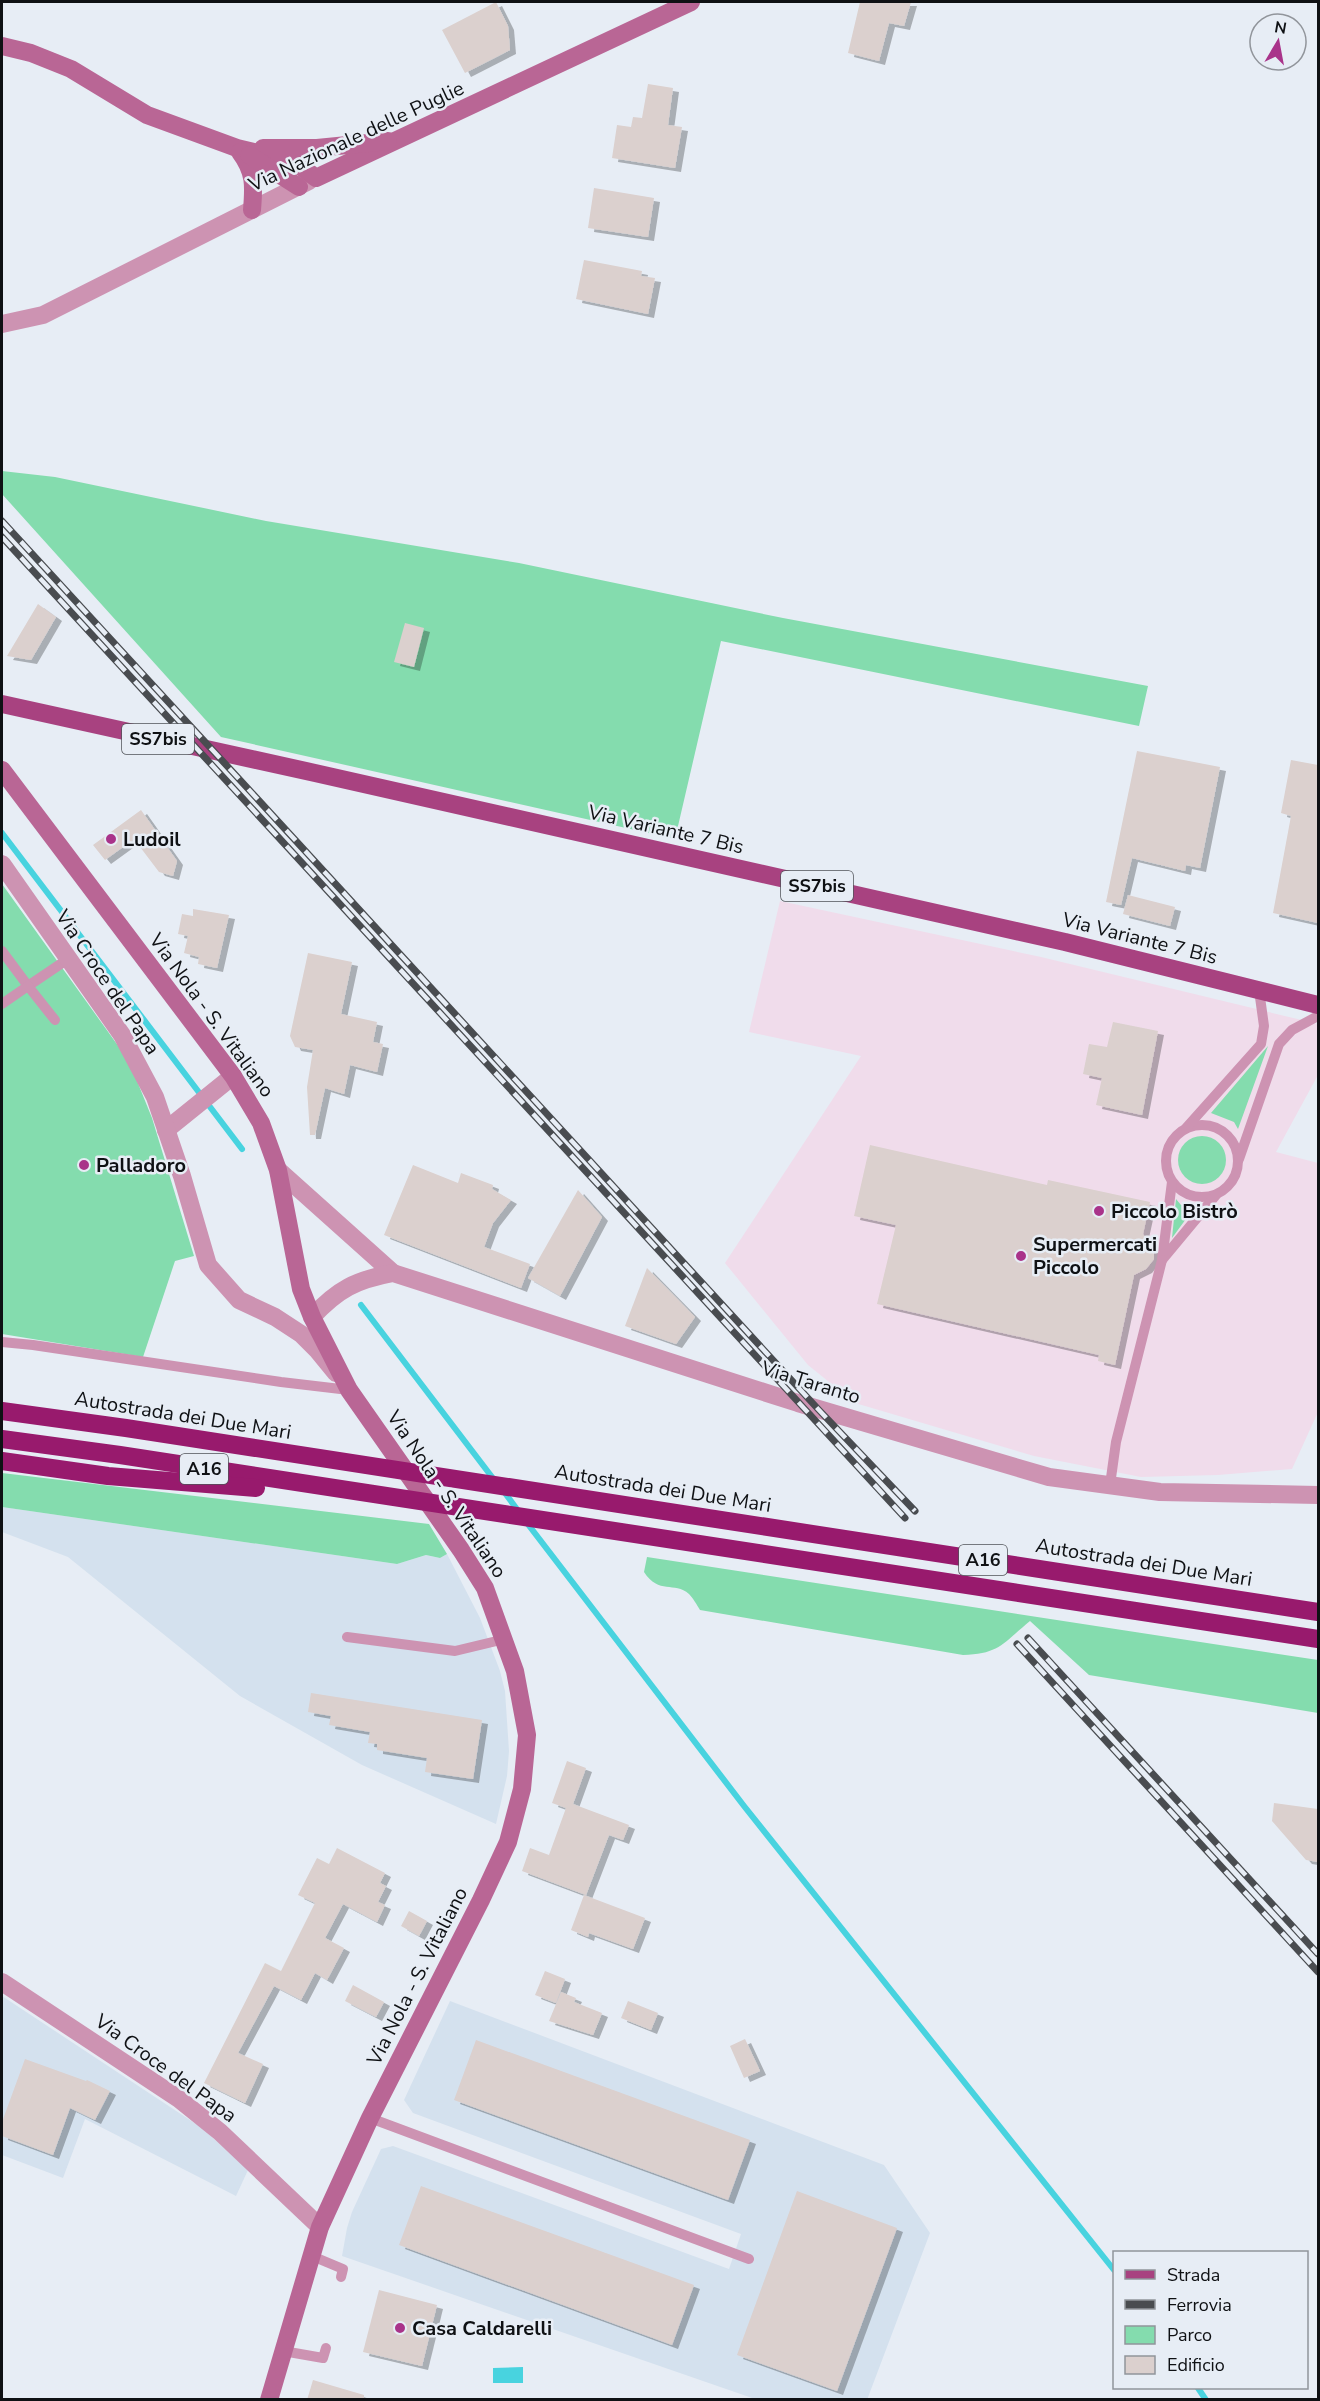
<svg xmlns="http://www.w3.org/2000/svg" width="1320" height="2401" font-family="'Nunito Sans',sans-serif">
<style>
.commercial{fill:#f0dceb}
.built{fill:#d4e1ee}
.green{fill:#84dcae}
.water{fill:#48d3df}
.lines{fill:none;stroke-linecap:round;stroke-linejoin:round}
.stream{stroke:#48d3df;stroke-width:6}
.building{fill:#dbd0ce;filter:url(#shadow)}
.service{stroke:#cd93b2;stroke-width:10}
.minor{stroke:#cd93b2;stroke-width:18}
.tertiary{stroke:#cd93b2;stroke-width:18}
.secondary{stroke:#b96695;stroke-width:18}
.primary{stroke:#a84280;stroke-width:18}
.motorway{stroke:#981a6d;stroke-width:18}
.rail-casing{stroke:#494c50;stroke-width:7}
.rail{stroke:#e7edf5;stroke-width:4.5;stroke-dasharray:14;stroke-linecap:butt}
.poi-dot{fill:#a9338a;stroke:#e7edf5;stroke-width:2}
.labels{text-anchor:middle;stroke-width:5;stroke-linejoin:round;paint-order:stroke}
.shield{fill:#e7edf5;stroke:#505358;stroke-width:1.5}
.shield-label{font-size:18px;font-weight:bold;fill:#0f1114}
.street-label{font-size:20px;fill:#0f1114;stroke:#e7edf5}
.poi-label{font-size:20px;font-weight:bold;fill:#0f1114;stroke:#e7edf5;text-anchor:start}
</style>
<defs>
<filter id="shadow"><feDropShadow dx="6" dy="4" stdDeviation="0" flood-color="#0004"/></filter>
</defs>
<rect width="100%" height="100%" fill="#e7edf5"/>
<polygon class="commercial" points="780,901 1041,957 1318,1024 1318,1075 1276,1152 1318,1163 1318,1412 1292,1469 1218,1475 1141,1477 1034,1456 855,1403 808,1365 725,1263 861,1056 749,1032"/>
<g class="built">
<polygon points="2,1507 397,1564 426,1555 440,1558 447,1554 480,1618 500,1671 505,1691 509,1751 507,1776 496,1824 362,1765 240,1696 68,1557 2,1532"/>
<polygon points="2,1996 202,2128 248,2170 236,2196 85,2119 63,2178 2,2155"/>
<polygon points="450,2001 884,2165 930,2233 867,2400 755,2399 342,2256 347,2228 352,2212 381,2149 393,2146 729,2269 741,2234 413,2113 404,2100"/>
</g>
<g class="green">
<polygon points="2,471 55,477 266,521 519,563 783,618 1148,686 1139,726 721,641 675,839 221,737 2,494"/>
<polygon points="2,884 129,1061 152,1118 194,1256 175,1261 143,1357 2,1334"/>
<polygon points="1268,1046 1238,1129 1234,1122 1211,1113"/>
<circle cx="1202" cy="1160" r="24"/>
<polygon points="1176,1199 1181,1205 1194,1208 1172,1238"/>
<polygon points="2,1473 429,1524 447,1554 440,1558 426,1555 397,1564 2,1507"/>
<path d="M 647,1557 L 1318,1660 L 1318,1713 L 1089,1675 L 1030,1621 C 1003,1643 1000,1654 963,1655 L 700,1610 C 697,1605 693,1598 689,1594 C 674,1581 659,1595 644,1572 Z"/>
</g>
<polygon class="water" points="523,2367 523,2383 493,2383 493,2368"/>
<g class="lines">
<g class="stream">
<polyline points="2,833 242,1149"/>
<polyline points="361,1305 495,1481"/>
<polyline points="502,1489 519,1512"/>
<polyline points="527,1523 744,1806 1114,2270"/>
<polyline points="1198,2388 1206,2400"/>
</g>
</g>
<g class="building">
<polygon points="496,2 508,26 510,50 465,73 442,30"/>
<polygon points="860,2 911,2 904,26 889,23 879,61 848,53"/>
<polygon points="648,84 673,88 668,125 682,127 675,168 612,158 617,125 631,127 633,117 642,118"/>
<polygon points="594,188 654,198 648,237 588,228"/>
<polygon points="584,260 642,271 641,276 655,278 648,314 576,299"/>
<polygon points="38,604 56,617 31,660 7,656"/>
<polygon points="405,623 424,628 414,667 394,662"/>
<polygon points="1137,751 1220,767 1200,868 1186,865 1185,871 1132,858 1121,905 1106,902"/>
<polygon points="1291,760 1318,765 1318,923 1273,913 1291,816 1281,813"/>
<polygon points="141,810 177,861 173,876 159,872 134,839 105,860 93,845"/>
<polygon points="1128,895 1175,907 1170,926 1123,914"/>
<polygon points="193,909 229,915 217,968 198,964 199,957 184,953 188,936 178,934 182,914 193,916"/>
<polygon points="308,953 352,962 341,1014 377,1022 373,1042 383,1044 377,1072 350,1065 344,1094 325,1088 315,1135 310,1135 307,1087 313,1050 295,1047 290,1036"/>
<polygon points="1113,1022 1158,1031 1142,1115 1096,1105 1102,1078 1083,1074 1089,1044 1107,1047"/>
<polygon points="870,1145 1047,1185 1048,1180 1150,1202 1143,1234 1154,1252 1154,1259 1146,1269 1134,1275 1115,1365 1098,1361 1099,1355 877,1304 896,1225 854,1216"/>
<polygon points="413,1165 458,1183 461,1173 493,1185 492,1189 511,1200 493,1223 484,1247 530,1264 521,1288 384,1235"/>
<polygon points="578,1190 602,1217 560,1296 528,1278"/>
<polygon points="647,1268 695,1317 676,1344 625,1326"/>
<polygon points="311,1693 482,1720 473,1779 425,1772 427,1758 377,1750 377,1744 368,1743 370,1732 329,1725 331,1716 308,1712"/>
<polygon points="567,1761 586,1768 573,1804 629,1825 623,1840 609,1835 586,1895 522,1871 530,1848 549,1855 566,1808 552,1803"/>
<polygon points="1274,1803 1318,1809 1318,1862 1306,1860 1272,1821"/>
<polygon points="337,1848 385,1873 380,1883 386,1886 378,1902 385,1905 377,1922 343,1904 325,1938 344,1948 327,1980 315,1973 301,2000 274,1986 238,2053 263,2064 245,2103 204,2083 265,1963 281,1971 315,1903 298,1895 317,1858 329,1864"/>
<polygon points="584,1895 645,1918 633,1949 589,1933 588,1937 571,1930"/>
<polygon points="409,1911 427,1921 419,1936 401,1926"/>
<polygon points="545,1971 565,1979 556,2003 535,1995"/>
<polygon points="353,1985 384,2002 376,2017 345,2001"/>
<polygon points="561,1992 576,1998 574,2002 602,2013 593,2035 549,2021"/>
<polygon points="628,2001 658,2013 651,2030 621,2018"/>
<polygon points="745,2039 760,2071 744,2078 730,2046"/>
<polygon points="476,2040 750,2140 728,2200 454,2100"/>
<polygon points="25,2059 86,2081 87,2080 110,2091 95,2120 70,2108 53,2155 2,2136 2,2122"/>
<polygon points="421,2186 694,2285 672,2345 399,2245"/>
<polygon points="797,2191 897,2228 837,2391 737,2355"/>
<polygon points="379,2290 437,2305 422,2366 363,2352"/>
<polygon points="313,2380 364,2395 364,2400 307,2400"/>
</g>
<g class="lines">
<g class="service">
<polyline points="2,951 28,986 68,959"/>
<polyline points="2,1004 28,986 55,1020"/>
<circle cx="1202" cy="1161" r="36"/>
<polyline points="1186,1128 1261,1044 1264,1026 1259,990"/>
<polyline points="1239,1159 1279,1044 1292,1030 1318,1016"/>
<polyline points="1172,1182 1162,1260 1216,1195"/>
<polyline points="2,1342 33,1345 281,1382 349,1390"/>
<polyline points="1110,1485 1116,1442 1162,1260"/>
<polyline points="347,1637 455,1651 505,1639"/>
<polyline points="370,2118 749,2259"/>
<polyline points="312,2256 343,2269 341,2277"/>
<polyline points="283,2351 323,2358 326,2348"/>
</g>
<g class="minor">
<polyline points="166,1130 233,1076"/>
<polyline points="278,1170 393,1273"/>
<path d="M 312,1317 C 338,1289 356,1280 393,1273 L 798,1403 L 1049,1477 L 1160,1492 L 1318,1495"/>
<polyline points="2,1982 179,2099 220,2132 320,2227"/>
</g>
<g class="tertiary">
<polyline points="2,324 43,315 309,181"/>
<polyline points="2,864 122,1035 155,1097 182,1176 208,1265 239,1300 275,1317 301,1334 318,1351 336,1373"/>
</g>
<g class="secondary">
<polyline points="2,46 31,53 71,69 147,115 237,148 279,158 300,166 316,178 691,2"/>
<polyline points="263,148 317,148 388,141"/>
<path d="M 240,152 C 255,172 254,186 252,210"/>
<polyline points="249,155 299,187"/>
<polyline points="2,770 233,1076 261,1123 278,1170 301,1289 312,1317 349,1390 461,1550 485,1588 515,1671 527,1735 522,1789 508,1842 481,1900 370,2118 320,2227 269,2400"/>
</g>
<polyline class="primary" points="2,704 315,773 1065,942 1318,1005"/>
<g class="motorway">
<polyline points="2,1411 126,1428 1318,1612"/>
<polyline points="2,1439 120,1455 1318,1639"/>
<polyline points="2,1461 108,1476 256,1488"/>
</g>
<g class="rail-casing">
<g id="rail">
<polyline points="2,521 818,1409 915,1511"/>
<polyline points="2,537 905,1518"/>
<polyline points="1028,1638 1318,1954"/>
<polyline points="1017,1644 1318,1972"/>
</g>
</g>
<use href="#rail" class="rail"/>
</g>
<g class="poi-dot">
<circle cx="111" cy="839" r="6"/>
<circle cx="84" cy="1165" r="6"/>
<circle cx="1099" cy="1211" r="6"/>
<circle cx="1021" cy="1256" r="6"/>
<circle cx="400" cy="2328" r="6"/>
</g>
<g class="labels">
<g class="shield">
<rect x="122" y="724" width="72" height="30" rx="4.5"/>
<rect x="781" y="871" width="72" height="30" rx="4.5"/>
<rect x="180" y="1454" width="48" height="30" rx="4.5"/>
<rect x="959" y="1545" width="48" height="30" rx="4.5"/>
</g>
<g class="shield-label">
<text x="158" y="745">SS7bis</text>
<text x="817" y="892">SS7bis</text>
<text x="204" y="1475">A16</text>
<text x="983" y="1566">A16</text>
</g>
<g class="street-label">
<text transform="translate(356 136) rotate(-25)" y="7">Via Nazionale delle Puglie</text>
<text transform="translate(666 829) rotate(13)" y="7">Via Variante 7 Bis</text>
<text transform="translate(1140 938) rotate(14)" y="7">Via Variante 7 Bis</text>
<text transform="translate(108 982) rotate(56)" y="7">Via Croce del Papa</text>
<text transform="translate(212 1015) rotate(54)" y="7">Via Nola - S. Vitaliano</text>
<text transform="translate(811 1382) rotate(17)" y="7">Via Taranto</text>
<text transform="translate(183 1415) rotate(9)" y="7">Autostrada dei Due Mari</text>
<text transform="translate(663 1488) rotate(9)" y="7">Autostrada dei Due Mari</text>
<text transform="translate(447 1494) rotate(56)" y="7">Via Nola - S. Vitaliano</text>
<text transform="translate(1144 1562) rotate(9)" y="7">Autostrada dei Due Mari</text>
<text transform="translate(417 1976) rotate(-63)" y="7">Via Nola - S. Vitaliano</text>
<text transform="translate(166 2068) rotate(36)" y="7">Via Croce del Papa</text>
</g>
<g class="poi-label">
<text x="123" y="846">Ludoil</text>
<text x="96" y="1172">Palladoro</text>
<text x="1111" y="1218">Piccolo Bistrò</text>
<text x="1033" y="1251">Supermercati<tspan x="1033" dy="23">Piccolo</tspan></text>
<text x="412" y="2335">Casa Caldarelli</text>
</g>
</g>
<rect width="1320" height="2401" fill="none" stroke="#0f1114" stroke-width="6"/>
<rect x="1113" y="2251" width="195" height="138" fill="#e7edf5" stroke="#91959b" stroke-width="1.5"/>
<rect x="1125" y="2270" width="30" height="9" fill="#a84280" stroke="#91959b" stroke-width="1.5"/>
<text x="1167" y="2281" font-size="18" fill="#0f1114">Strada</text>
<rect x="1125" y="2300" width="30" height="9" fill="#494c50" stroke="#91959b" stroke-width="1.5"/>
<text x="1167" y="2311" font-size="18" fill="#0f1114">Ferrovia</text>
<rect x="1125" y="2326" width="30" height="18" fill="#84dcae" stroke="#91959b" stroke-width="1.5"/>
<text x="1167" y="2341" font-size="18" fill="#0f1114">Parco</text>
<rect x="1125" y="2356" width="30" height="18" fill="#dbd0ce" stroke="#91959b" stroke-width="1.5"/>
<text x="1167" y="2371" font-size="18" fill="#0f1114">Edificio</text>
<g transform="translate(1278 42) rotate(10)"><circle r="28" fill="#e7edf5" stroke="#91959b" stroke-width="1.5"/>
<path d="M0-4.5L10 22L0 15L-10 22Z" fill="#a9338a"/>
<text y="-9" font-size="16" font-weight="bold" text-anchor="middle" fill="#0f1114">N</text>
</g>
</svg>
